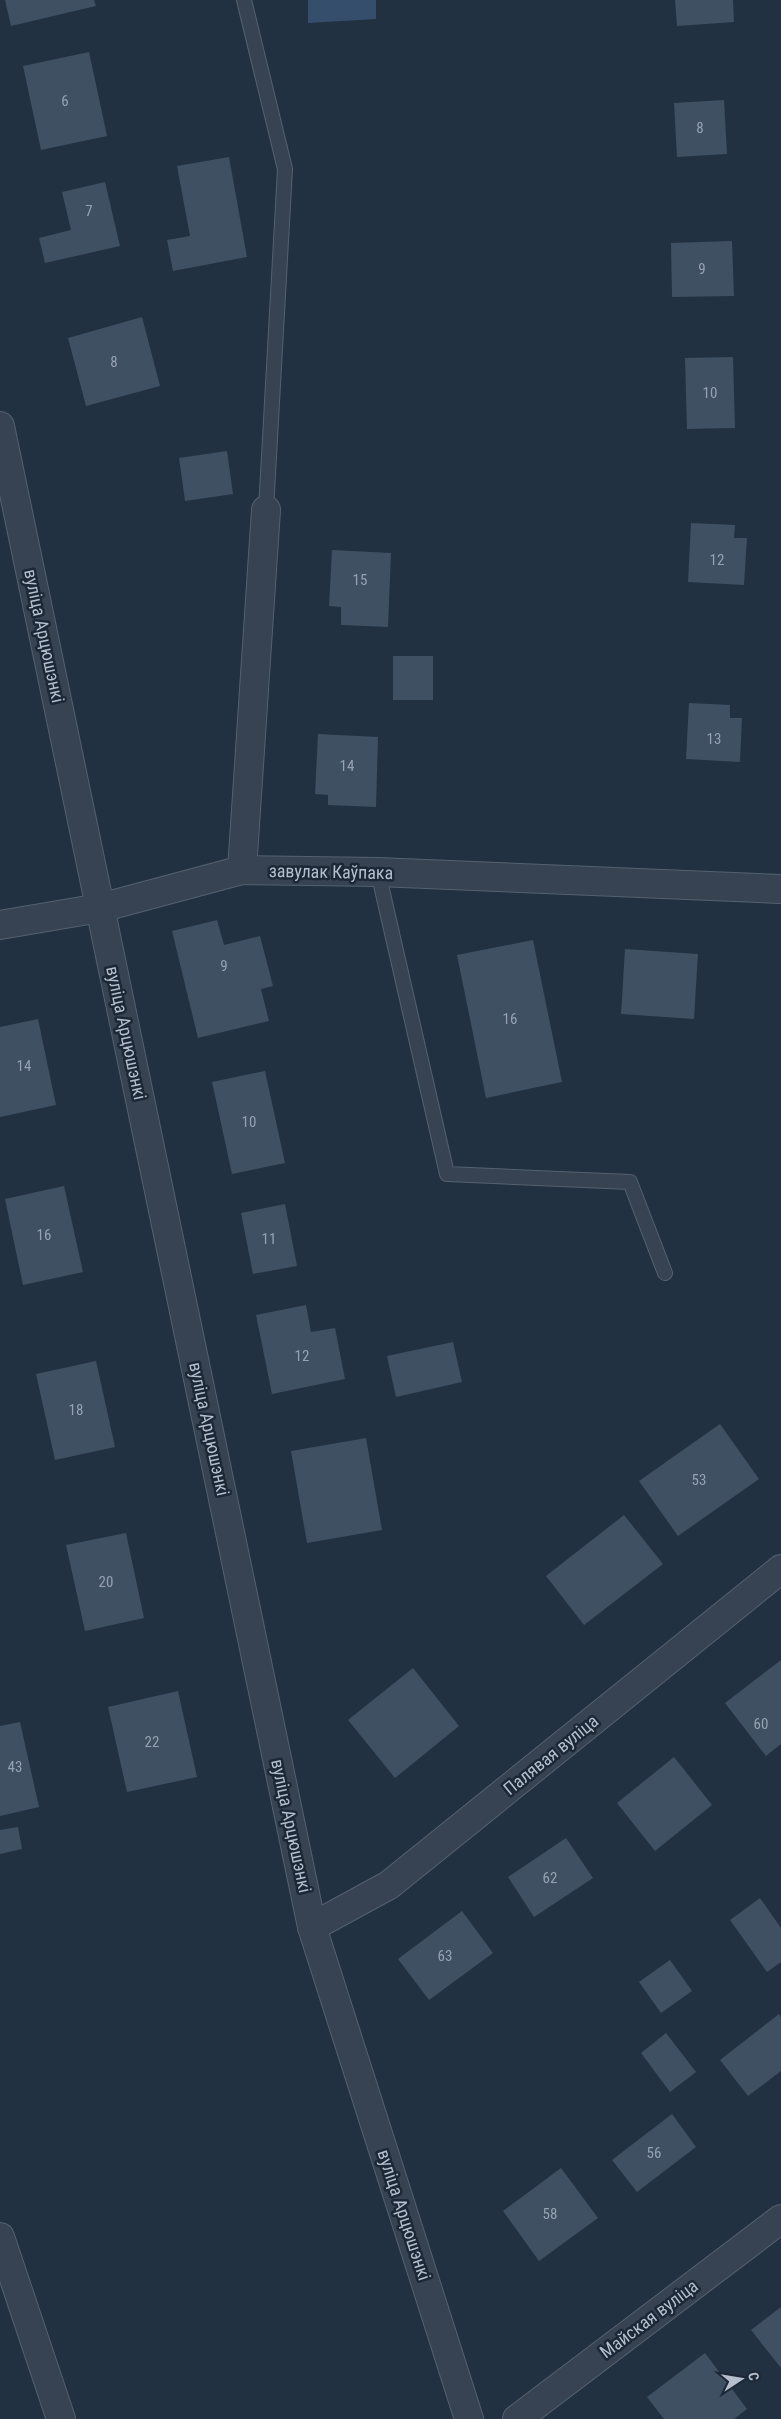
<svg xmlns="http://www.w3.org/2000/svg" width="781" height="2419" font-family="'Roboto Condensed',sans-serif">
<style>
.water{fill:#344e6b}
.building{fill:#3e5062}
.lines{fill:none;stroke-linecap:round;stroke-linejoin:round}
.service-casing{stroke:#55616f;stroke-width:16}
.minor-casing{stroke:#55616f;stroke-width:30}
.service{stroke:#374352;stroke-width:14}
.minor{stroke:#374352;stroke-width:28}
.labels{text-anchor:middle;stroke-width:5;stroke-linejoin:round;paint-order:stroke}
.number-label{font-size:15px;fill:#96a2b2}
.street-label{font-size:18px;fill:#b4becc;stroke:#1c2837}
</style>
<rect width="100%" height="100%" fill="#223142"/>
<polygon class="water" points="308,0 376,0 376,19 308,23"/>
<g class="building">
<polygon points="5,0 94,0 96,6 11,26"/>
<polygon points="675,0 733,0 734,22 677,26"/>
<polygon points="89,52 107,136 41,150 23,66"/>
<polygon points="724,100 727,154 677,157 674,103"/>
<polygon points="229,157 247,257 173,271 167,240 190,236 177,166"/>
<polygon points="105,182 120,246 45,263 39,238 71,230 62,192"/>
<polygon points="732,241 734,296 672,297 671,243"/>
<polygon points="142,317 160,386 86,406 68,338"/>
<polygon points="733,357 735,428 687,429 685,358"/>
<polygon points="227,451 233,494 185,501 179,458"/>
<polygon points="691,523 735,525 734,538 747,538 744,585 688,582"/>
<polygon points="332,550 391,553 388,627 341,625 341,607 329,606"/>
<rect x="393" y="656" width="40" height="44"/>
<polygon points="689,703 730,705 730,718 742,718 740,762 686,759"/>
<polygon points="318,734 378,737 376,807 328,805 328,795 315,794"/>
<polygon points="217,920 224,945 260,936 273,986 261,989 269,1021 198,1038 172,931"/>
<polygon points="533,940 562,1082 486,1098 457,955"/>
<polygon points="625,949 698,954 694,1019 621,1014"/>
<polygon points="38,1019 56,1105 0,1117 0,1027"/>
<polygon points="265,1071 285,1163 232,1174 212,1082"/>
<polygon points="64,1186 83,1272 23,1285 5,1199"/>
<polygon points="285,1204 297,1266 253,1274 241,1213"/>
<polygon points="306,1305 311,1332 335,1328 345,1379 272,1394 256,1315"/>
<polygon points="453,1342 462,1382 396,1397 387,1356"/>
<polygon points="96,1361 115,1447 55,1460 36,1374"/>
<polygon points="720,1424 759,1479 678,1536 639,1481"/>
<polygon points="366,1438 382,1530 307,1543 291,1451"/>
<polygon points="624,1515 663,1564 584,1625 546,1576"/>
<polygon points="126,1533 144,1618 85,1631 66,1545"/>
<polygon points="781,1660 781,1744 766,1756 725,1703"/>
<polygon points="413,1668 459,1726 395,1778 348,1720"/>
<polygon points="178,1691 197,1777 127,1792 108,1707"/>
<polygon points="20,1722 39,1807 0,1816 0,1726"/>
<polygon points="674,1757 712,1805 655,1851 617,1803"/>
<polygon points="18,1827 22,1849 0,1854 0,1830"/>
<polygon points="566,1838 593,1878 534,1917 508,1877"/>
<polygon points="760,1898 781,1928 781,1962 767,1972 730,1920"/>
<polygon points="462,1911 493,1953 429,2000 398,1959"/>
<polygon points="670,1960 692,1991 661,2013 639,1982"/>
<polygon points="779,2014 781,2018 781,2071 748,2096 720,2060"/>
<polygon points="666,2033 696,2072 670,2092 641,2053"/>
<polygon points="672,2114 696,2147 637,2192 612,2160"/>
<polygon points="561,2168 598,2218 539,2261 503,2211"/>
<polygon points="781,2307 781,2368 751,2330"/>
<polygon points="705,2353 747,2409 734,2419 664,2419 647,2397"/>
</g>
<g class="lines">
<g class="service-casing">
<g id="service">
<polyline points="244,0 285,169 266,510"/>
<polyline points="378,872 447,1174 630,1182 665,1273"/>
</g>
</g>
<g class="minor-casing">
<g id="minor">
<polyline points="0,426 312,1927 469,2419"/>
<polyline points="242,870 266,510"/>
<polyline points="0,925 100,908 242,870 378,872 781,889"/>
<polyline points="312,1927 389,1885 781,1569"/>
<polyline points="0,2237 61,2419"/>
<polyline points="517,2419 781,2219"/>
</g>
</g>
<use href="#service" class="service"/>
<use href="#minor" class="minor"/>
</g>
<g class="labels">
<g class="number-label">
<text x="65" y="106">6</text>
<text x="700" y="133">8</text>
<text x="89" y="216">7</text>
<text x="702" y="274">9</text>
<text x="114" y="367">8</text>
<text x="710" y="398">10</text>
<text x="717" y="565">12</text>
<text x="360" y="585">15</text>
<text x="714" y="744">13</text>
<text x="347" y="771">14</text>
<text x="224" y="971">9</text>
<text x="510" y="1024">16</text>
<text x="24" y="1071">14</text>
<text x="249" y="1127">10</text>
<text x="44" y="1240">16</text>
<text x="269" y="1244">11</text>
<text x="302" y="1361">12</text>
<text x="76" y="1415">18</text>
<text x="699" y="1485">53</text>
<text x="106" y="1587">20</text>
<text x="761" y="1729">60</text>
<text x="152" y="1747">22</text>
<text x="15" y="1772">43</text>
<text x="550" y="1883">62</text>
<text x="445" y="1961">63</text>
<text x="654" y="2158">56</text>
<text x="550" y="2219">58</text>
</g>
<g class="street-label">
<text transform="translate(44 636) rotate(78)" y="6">вуліца Арцюшэнкі</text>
<text transform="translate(331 872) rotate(1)" y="6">завулак Каўпака</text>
<text transform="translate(126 1033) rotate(78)" y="6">вуліца Арцюшэнкі</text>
<text transform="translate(209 1429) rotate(78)" y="6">вуліца Арцюшэнкі</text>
<text transform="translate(551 1755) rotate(-39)" y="6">Палявая вуліца</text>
<text transform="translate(291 1826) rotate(78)" y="6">вуліца Арцюшэнкі</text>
<text transform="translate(404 2215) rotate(72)" y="6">вуліца Арцюшэнкі</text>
<text transform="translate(649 2319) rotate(-37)" y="6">Майская вуліца</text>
</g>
</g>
<g transform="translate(741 2379) rotate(78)" stroke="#1c2837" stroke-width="4" paint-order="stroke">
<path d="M0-4L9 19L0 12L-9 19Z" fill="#b4becc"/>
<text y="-8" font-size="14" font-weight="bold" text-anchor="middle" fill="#b4becc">С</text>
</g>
</svg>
